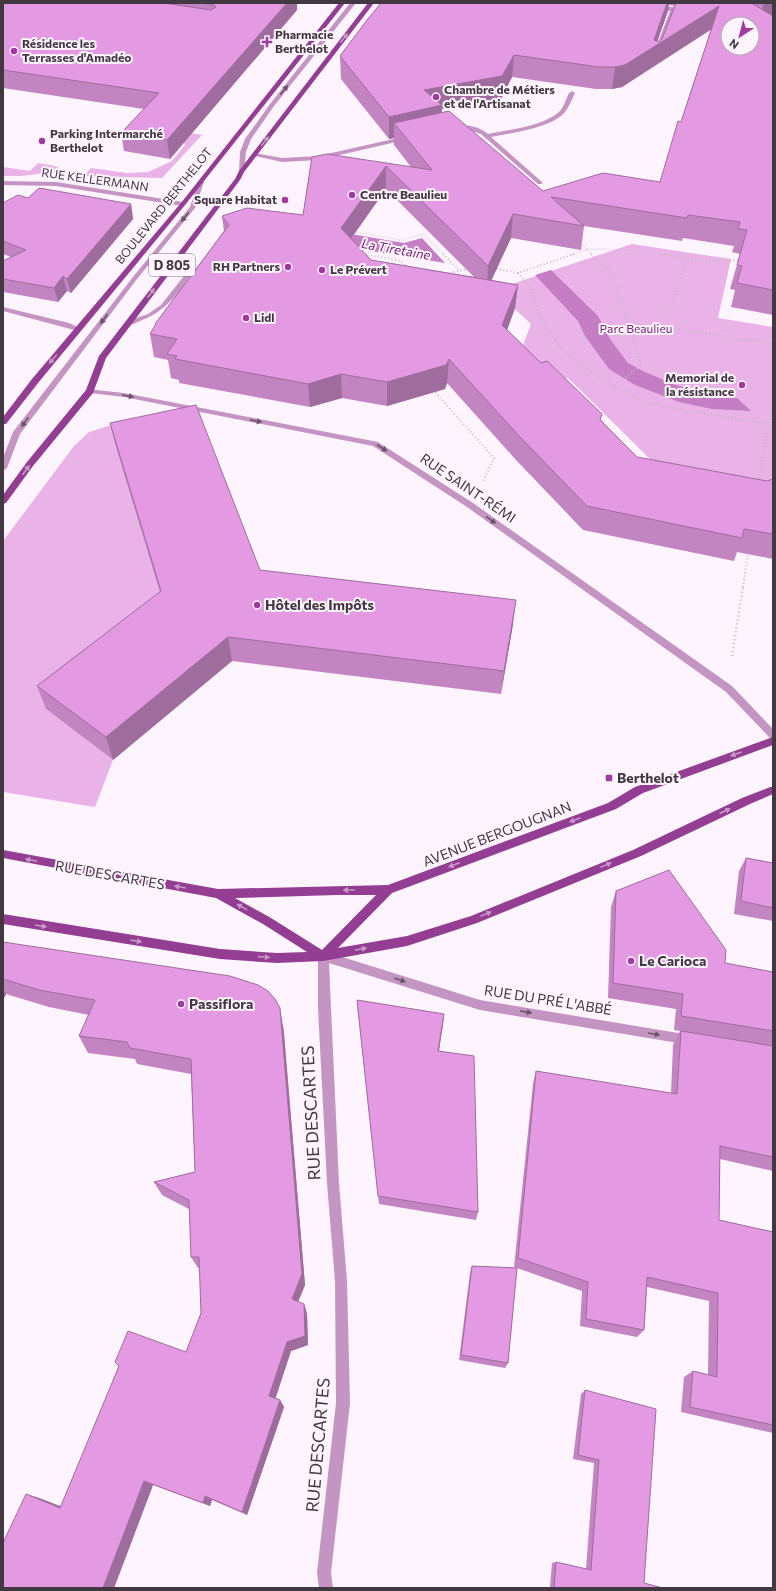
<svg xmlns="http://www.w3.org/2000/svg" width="776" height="1591" font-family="Commissioner,sans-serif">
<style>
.green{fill:#e9b3e8}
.water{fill:#c57ec4}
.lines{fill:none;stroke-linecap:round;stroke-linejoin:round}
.path-far2{stroke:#c4bac3;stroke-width:1.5;stroke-dasharray:0.5 1.5;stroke-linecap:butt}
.path-far1{stroke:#c4bac3;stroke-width:2;stroke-dasharray:1 2.5;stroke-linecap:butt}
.path{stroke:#c4bac3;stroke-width:2.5;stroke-dasharray:1 3;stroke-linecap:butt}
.minor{fill:#c495c3;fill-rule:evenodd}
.major{fill:#933d93;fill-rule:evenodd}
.wall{fill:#c384c2;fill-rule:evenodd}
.shaded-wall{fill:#9f6c9e}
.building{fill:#e39ae2;stroke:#9f6c9e;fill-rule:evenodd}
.oneway{fill:#c898c8}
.oneway2{fill:#695468}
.poi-dot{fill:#9f3ba0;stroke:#fdf4fd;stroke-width:1.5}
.labels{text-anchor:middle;stroke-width:4;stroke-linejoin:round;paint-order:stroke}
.far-poi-label{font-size:12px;font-weight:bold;fill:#423841;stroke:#fdf4fd;text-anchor:start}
.far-street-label{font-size:12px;fill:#423841;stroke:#fdf4fd}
.far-park-label{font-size:12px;fill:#79247a;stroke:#fdf4fd}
.far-water-label{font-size:13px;font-style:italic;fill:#711c73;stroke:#fdf4fd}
.shield{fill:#fdf4fd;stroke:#7a7079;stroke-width:1}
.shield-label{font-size:13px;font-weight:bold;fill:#423841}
.street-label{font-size:14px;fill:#423841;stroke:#fdf4fd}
.poi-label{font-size:14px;font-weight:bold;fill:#423841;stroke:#fdf4fd;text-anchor:start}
.near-street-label{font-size:17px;fill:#423841;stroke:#fdf4fd}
</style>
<rect width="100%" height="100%" fill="#fdf4fd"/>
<g class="green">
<polygon points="166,129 202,135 162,178 87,176 87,172 91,168 127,173 148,172 172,161 185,145 180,135"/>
<polygon points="38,163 55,166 59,168 55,172 21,176 3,176 3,167 30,171"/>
<polygon points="632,244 731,259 718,318 773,327 773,483 653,462 568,378 544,385 510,380 531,324 494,290"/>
<polygon points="118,423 167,615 46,709 113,760 95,807 3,792 3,541 74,446 89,432"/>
</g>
<g class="water">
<polygon points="345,233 404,243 422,238 445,263 403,256 398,251 387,254 361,249"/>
<polygon points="551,270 598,316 610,339 628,363 643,371 673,384 708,395 737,398 751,411 712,409 679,402 635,385 609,369 585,336 578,321 535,275"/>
</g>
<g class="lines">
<g class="path-far2">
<polyline points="354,232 402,240 423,234 444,255"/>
<polyline points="580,243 592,255"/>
<polyline points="360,252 399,241"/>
<polyline points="364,254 367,255"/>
<polyline points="571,255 587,249 642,250 670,255"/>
</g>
<g class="path-far1">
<polyline points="364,254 401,261 407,268"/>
<polyline points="443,254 460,271 469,268"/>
<polyline points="591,254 612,274 618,288 641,366 613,386"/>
<polyline points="664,254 708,261 741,260"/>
<polyline points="686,257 667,327 773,344"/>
<polyline points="493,268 518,273 574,254"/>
<polyline points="518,273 532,290 541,321 564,352 604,381 646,402 689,412 725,416 768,424"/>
<polyline points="447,274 459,271"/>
<polyline points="433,390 494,458 483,481"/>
<polyline points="759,482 768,424 773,409"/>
<polyline points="743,587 748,553"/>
</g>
<polyline class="path" points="732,656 743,586"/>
<g class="minor">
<polygon points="350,3 356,3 274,106 251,139 246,152 244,172 239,173 240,152 245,139 270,104"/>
<path d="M 630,3 C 644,3 678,6 689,12 L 686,14 L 675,12 L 660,53 L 657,55 L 654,53 L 670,11 Z"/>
<path d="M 572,91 L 575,93 C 572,99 569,107 565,112 C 552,128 511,133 491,137 L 542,182 L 542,184 L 538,184 L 481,134 L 469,130 L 456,130 L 453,128 C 462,122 480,127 488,134 C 508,130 544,126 559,112 C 564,107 566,99 569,93 Z"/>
<polygon points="407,136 410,138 409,139 318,160 282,162 251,155 254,153 282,158 318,156"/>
<polygon points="201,180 204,182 195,208 137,279 20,434 7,468 3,471 3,458 13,432 133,277 190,207 198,182"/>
<polygon points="3,181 56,182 183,202 186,204 183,206 56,186 3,185"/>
<path d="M 187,272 L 192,273 C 177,295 166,311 140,321 C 135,323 131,326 125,326 L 125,322 L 148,314 L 161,305 Z"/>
<polygon points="3,307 69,323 82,329 78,331 3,311"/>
<polygon points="87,389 124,393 378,442 473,503 732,686 773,729 773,739 770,738 726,692 467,507 373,446 124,397 90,393 87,393"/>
<polygon points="323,951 480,1000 690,1035 694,1036 696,1040 694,1044 690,1045 480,1010 329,963 339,1183 347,1281 350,1403 331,1573 333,1588 319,1588 317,1573 336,1403 335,1281 327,1183 318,1008 318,956 319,953"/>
</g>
<g class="major">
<polygon points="339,3 345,3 185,205 38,383 6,424 3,424 3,417 32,379 181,203"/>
<polygon points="368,3 374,3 244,172 240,180 106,358 93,393 33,466 6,503 3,504 3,495 27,462 86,390 99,356 235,179 239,171"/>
<path d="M 773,737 L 773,745 L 643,793 L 616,809 L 392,893 L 338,948 L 407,936 L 471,916 L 633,850 L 742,798 L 773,786 L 773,794 L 750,804 L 641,856 L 477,923 L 407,946 L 323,961 L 277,963 L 220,959 L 3,924 L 3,914 L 220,949 L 277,953 L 307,952 L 263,924 L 216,898 L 3,858 L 3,850 L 218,889 L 388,885 L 608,803 L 635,787 ZM 337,895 L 376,895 L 322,950 L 271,918 L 235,898 Z"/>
</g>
</g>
<g class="wall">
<polygon points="3,3 297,3 297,10 170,159 124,151 121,133 144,109 3,88"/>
<path d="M 381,3 L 773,3 L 773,16 L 772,16 L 773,16 L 773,315 L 731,307 L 735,290 L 730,289 L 740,254 L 732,252 L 734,246 L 683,238 L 682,241 L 584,226 L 581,250 L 511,238 L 491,280 L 518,285 L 515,308 L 507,330 L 601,420 L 637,457 L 767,481 L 773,479 L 773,559 L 737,552 L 734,561 L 583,530 L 517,461 L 447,383 L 445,389 L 387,406 L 342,398 L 310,407 L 179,383 L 179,380 L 171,378 L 168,360 L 154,357 L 150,334 L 155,326 L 155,324 L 224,231 L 222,216 L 303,215 L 312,157 L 411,167 L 394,145 L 394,138 L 389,139 L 341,79 L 340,56 ZM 669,5 L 674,6 L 662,39 L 659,42 L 657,42 L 668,11 ZM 711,29 L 681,122 L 660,182 L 543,191 L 442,112 L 442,109 L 501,99 L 512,77 L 596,89 L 612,89 L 622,87 ZM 386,189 L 474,277 L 371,260 L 351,239 Z"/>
<polygon points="28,198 131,204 133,219 71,293 67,291 58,302 3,292 3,261 11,257 3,254 3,203"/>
<polygon points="110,423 260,570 513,624 501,694 232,661 113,760 46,709 37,686 160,592 116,447"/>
<polygon points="746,858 773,863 773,921 734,914 739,871"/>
<polygon points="616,891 725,963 773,972 773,1171 720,1159 719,1220 773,1232 773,1433 681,1412 684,1377 693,1371 708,1375 709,1301 647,1287 644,1330 637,1337 580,1326 582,1291 517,1268 508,1363 505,1368 459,1360 470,1273 472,1266 517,1268 514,1267 533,1084 536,1071 671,1093 673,1045 680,1031 674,1030 676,1009 608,998 611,907"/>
<polygon points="3,942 283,1025 305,1285 298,1302 304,1304 307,1314 308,1345 291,1351 275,1398 280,1400 284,1407 247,1515 212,1500 210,1506 153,1485 114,1588 3,1588 26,1494 39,1498 60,1506 186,1352 201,1313 200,1268 198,1268 191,1257 189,1209 162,1195 154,1182 195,1172 191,1074 137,1064 135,1059 88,1053 79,1036 89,1015 49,1007 6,994 3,1000"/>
<polygon points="357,1000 444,1014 439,1051 478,1212 476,1220 379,1204 358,1012"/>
<polygon points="585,1390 644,1583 663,1588 550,1588 552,1563 556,1562 586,1569 594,1463 573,1459 581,1394"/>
</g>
<g class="shaded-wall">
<polygon points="287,3 297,3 297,10 170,159 167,140"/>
<polygon points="667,3 669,3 668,11 656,45 719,6 715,27 622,87 612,89 615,67 654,40"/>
<polygon points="764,3 773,3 773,16 760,19"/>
<polygon points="514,55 512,77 501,99 442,109 441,128 394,123 394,138 389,139 389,117 424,90"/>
<polygon points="386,166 386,189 341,252 341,228"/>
<polygon points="131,204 133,219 71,293 67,279"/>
<polygon points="513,214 511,238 487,290 488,266"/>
<polygon points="63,276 67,291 58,302 54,288"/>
<polygon points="518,285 515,308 500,349 502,325"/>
<polygon points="449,359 447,383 445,389 387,406 387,382"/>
<polygon points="341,374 342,398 310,407 308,384"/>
<polygon points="516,600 513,624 501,694 504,671"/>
<polygon points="228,637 232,661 113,760 106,737"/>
<polygon points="3,989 6,994 3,1000"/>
<polygon points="280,1008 284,1033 305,1285 295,1309 292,1299"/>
<polygon points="444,1014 443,1025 437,1062 438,1051"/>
<polygon points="304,1304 307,1314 308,1345 291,1351 274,1403 269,1396 287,1342"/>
<polygon points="280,1400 284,1407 247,1515 242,1512"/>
<polygon points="144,1481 153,1485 114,1588 103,1588"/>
<polygon points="26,1494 39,1498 72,1511 60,1508"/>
<polygon points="205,1496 212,1500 210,1506 203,1503"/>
</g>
<g class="building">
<polygon points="3,3 164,3 211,10 216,7 214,5 201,3 287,3 167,140 121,133 159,93 3,70"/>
<path d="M 381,3 L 667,3 L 654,40 L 659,42 L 662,39 L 676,3 L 751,3 L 773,16 L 773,290 L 737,283 L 742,266 L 737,265 L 747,230 L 738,229 L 740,222 L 688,215 L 687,218 L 551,197 L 584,226 L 513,214 L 488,266 L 386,166 L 341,228 L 371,260 L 518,285 L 502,325 L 541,363 L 547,361 L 602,414 L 600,420 L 637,457 L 767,481 L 773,479 L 773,534 L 744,529 L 742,538 L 587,506 L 520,437 L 449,359 L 446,365 L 387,382 L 341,374 L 308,384 L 175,359 L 177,356 L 167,354 L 177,339 L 150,334 L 156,324 L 155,324 L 229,225 L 222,216 L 247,208 L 303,215 L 312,157 L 327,154 L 432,170 L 394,123 L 449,111 L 543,191 L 603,173 L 660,182 L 678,121 L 681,122 L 719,6 L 625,65 L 615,67 L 599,67 L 514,55 L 502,76 L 424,90 L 442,105 L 389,117 L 340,56 L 367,20 ZM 728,24 L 752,24 L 752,48 L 728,48 Z"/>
<polygon points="39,188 131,204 67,279 63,276 54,288 3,279 3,261 26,250 3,241 3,203 18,195 28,198"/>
<polygon points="196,405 260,570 516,600 504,671 228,637 106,737 37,686 161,591 110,423"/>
<polygon points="746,858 773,863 773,908 741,901"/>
<polygon points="669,870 726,950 725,963 773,972 773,1031 681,1016 683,994 613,983 616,891"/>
<polygon points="3,942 230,976 258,985 268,991 275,999 280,1008 302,1274 292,1299 304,1304 305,1336 287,1342 269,1396 280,1400 242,1512 205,1496 203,1503 144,1481 103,1588 3,1588 3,1543 26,1494 60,1508 119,1366 115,1362 128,1331 186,1352 201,1313 199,1257 191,1257 189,1200 154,1182 195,1172 191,1059 130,1048 127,1042 79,1036 95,1000 39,990 3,979"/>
<polygon points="357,1000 444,1014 438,1051 474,1056 478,1212 378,1196"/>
<polygon points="681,1031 773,1046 773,1157 720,1146 719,1220 773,1232 773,1425 690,1407 693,1371 717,1377 718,1293 647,1277 644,1330 586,1319 588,1282 518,1258 536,1071 677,1094"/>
<polygon points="472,1266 517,1268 508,1363 461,1355"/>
<polygon points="585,1390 656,1409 644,1583 663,1588 554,1588 556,1562 591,1570 599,1460 578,1455"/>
</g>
<defs><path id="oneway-solid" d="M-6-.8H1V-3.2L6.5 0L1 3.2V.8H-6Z"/></defs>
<g class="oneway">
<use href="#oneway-solid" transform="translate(344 38) rotate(-52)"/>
<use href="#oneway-solid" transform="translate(265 141) rotate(-52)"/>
<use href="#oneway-solid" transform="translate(151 293) rotate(-54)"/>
<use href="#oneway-solid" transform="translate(53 359) rotate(131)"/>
<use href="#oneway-solid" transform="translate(26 470) rotate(-54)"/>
<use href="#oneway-solid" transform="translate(736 754) rotate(160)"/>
<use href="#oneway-solid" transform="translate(725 811) rotate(-25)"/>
<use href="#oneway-solid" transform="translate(575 820) rotate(159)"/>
<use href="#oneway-solid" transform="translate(31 860) rotate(-169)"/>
<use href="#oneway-solid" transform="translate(454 865) rotate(159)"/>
<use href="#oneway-solid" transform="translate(606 865) rotate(-22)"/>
<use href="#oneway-solid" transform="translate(180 887) rotate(-170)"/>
<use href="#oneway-solid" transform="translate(349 890) rotate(-180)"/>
<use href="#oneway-solid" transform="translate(242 907) rotate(-151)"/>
<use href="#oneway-solid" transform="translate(486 914) rotate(-22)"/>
<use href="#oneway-solid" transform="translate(41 926) rotate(9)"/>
<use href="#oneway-solid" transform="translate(136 941) rotate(9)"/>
<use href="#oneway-solid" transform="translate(361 949) rotate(-11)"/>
<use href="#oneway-solid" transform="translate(264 957) rotate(4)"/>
</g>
<g class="oneway2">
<use href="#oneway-solid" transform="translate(284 90) rotate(-51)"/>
<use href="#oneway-solid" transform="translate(185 217) rotate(129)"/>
<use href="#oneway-solid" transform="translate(104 319) rotate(127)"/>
<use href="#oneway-solid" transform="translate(128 396) rotate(10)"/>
<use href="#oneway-solid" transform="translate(256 421) rotate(11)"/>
<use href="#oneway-solid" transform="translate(25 422) rotate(126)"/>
<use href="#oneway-solid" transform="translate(382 448) rotate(33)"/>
<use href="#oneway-solid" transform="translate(491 520) rotate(36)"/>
<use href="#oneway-solid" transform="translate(400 980) rotate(17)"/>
<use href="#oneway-solid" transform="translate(526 1012) rotate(9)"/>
<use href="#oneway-solid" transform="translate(654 1034) rotate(10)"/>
</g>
<g class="poi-dot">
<path d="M265 36h4v4h4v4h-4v4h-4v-4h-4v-4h4z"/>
<circle cx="14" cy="51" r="4"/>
<circle cx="436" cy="97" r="4"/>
<circle cx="42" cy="141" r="4"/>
<circle cx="352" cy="195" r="4"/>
<circle cx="285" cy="200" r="4"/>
<circle cx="288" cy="267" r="4"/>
<circle cx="322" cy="270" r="4"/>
<circle cx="246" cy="318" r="4"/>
<circle cx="742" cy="385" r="4"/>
<circle cx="257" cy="605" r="4"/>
<rect x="605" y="774" width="8" height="8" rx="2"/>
<circle cx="631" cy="961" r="4"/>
<circle cx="181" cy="1004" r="4"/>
</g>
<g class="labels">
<g class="far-poi-label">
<text x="275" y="39">Pharmacie<tspan x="275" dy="14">Berthelot</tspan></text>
<text x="22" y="48">Résidence les<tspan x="22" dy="14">Terrasses d'Amadéo</tspan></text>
<text x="444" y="94">Chambre de Métiers<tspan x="444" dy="14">et de l'Artisanat</tspan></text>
<text x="50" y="138">Parking Intermarché<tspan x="50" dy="14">Berthelot</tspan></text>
<text x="360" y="199">Centre Beaulieu</text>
<text x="277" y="204" text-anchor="end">Square Habitat</text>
<text x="280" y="271" text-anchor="end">RH Partners</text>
<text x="330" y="274">Le Prévert</text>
<text x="254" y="322">Lidl</text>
<text x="734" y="382" text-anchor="end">Memorial de<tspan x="734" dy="14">la résistance</tspan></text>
</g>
<g class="far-street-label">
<text transform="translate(95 180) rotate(8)" y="4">RUE KELLERMANN</text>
<text transform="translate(164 206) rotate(-51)" y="4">BOULEVARD BERTHELOT</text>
</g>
<g class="far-park-label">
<text x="636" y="333">Parc Beaulieu</text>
</g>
<g class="far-water-label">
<text transform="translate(396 249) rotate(10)" y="5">La Tiretaine</text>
</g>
<rect class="shield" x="149" y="254" width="46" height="22" rx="3"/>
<g class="shield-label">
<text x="172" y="270">D 805</text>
</g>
<g class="street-label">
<text transform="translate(468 488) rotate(34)" y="5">RUE SAINT-RÉMI</text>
<text transform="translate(497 834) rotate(-21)" y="5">AVENUE BERGOUGNAN</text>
<text transform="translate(110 875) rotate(10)" y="5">RUE DESCARTES</text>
<text transform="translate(548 1000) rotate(9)" y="5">RUE DU PRÉ L'ABBÉ</text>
</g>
<g class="poi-label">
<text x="265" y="610">Hôtel des Impôts</text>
<text x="617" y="783">Berthelot</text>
<text x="639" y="966">Le Carioca</text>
<text x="189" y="1009">Passiflora</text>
</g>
<g class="near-street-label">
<text transform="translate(311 1113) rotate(-93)" y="6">RUE DESCARTES</text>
<text transform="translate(318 1445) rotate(-85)" y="6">RUE DESCARTES</text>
</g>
</g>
<rect width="776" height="1591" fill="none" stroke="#423841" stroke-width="8"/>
<g transform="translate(740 36) rotate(216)"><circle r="19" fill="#fdf4fd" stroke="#b2a9b2"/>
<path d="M0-3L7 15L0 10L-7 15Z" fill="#9f3ba0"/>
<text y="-6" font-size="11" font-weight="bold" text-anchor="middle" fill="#423841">N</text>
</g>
</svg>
